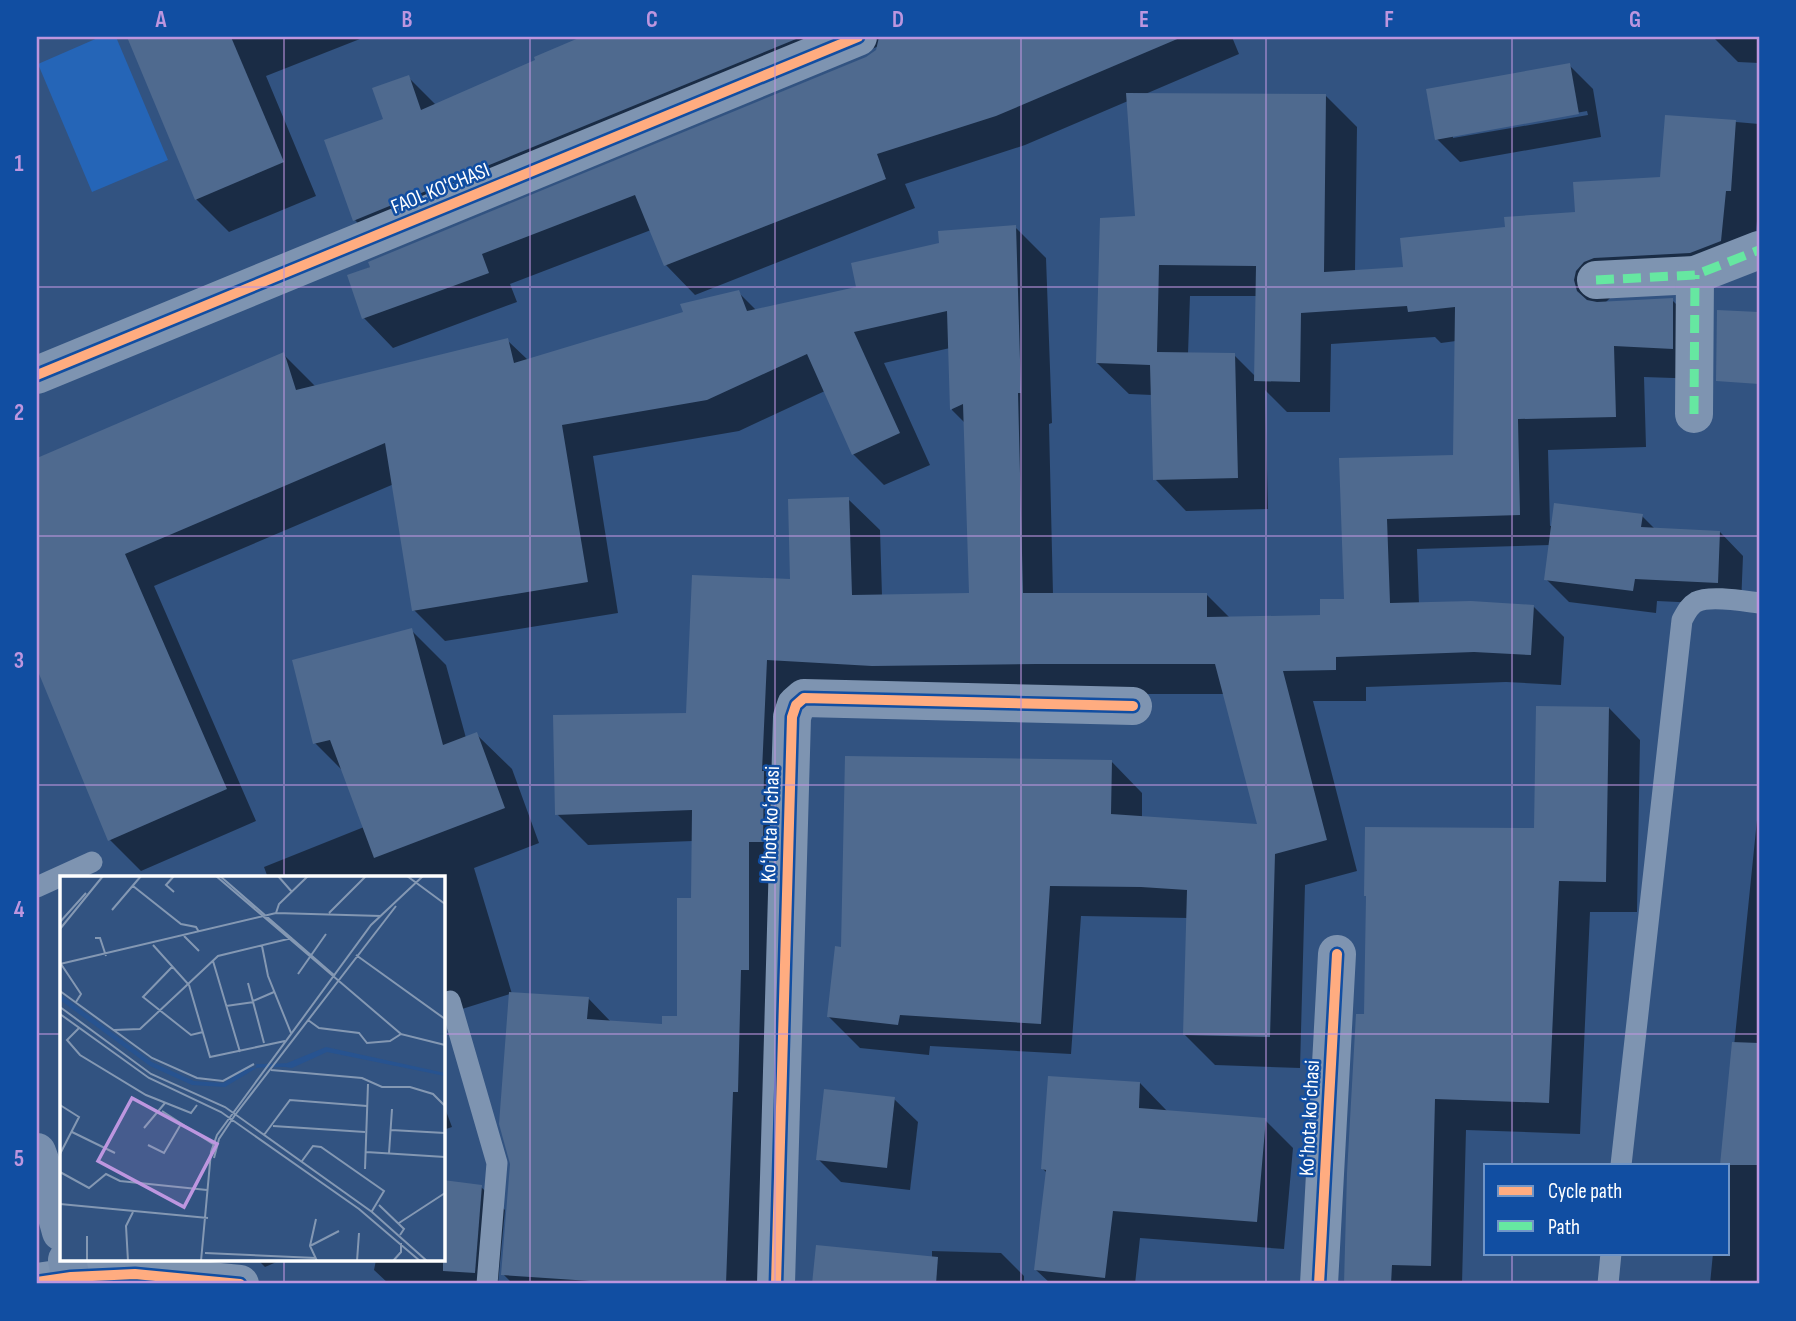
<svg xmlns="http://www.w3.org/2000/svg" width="1796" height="1321" font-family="'Sofia Sans Condensed',sans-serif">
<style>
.green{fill:#2565b7}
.shadow{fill:#0007;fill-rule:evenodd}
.building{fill:#4f6a8f}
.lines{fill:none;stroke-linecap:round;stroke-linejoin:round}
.service{stroke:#7e94b1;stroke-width:21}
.minor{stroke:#7e94b1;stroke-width:38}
.secondary{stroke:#788fae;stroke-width:38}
.quiet{stroke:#66e7a1;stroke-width:9;stroke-dasharray:18 9;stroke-linecap:butt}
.cycleway-casing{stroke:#114ea2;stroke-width:15}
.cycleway{stroke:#ffac80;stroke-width:10}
.grid{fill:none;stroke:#bd96df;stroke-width:2;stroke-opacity:0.55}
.labels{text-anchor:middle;stroke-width:5;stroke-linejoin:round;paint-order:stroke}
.street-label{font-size:21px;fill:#fff;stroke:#114ea2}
.inset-river{fill:none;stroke:#275390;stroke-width:3.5}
.inset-road{fill:none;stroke:#8498b3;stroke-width:2}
.view{fill:#bd96df;fill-opacity:0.15;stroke:#bd96df;stroke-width:3.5}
.inset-edge{fill:none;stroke:#fff;stroke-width:3.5}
.neatline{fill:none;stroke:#bd96df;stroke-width:2.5}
.grid-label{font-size:23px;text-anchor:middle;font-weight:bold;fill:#bd96df}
</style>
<rect width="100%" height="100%" fill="#325381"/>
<polygon class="green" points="100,37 116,37 168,160 92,192 38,64"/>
<g class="shadow">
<polygon points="129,37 365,37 266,76 316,196 229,232 196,199"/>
<path d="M 584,37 L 1232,37 L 1239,54 L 1143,95 L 1326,96 L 1357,127 L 1355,272 L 1405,269 L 1507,229 L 1577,214 L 1662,178 L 1667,116 L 1759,124 L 1759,221 L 1757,221 L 1752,272 L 1615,293 L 1605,303 L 1672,300 L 1703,331 L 1703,379 L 1644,377 L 1646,447 L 1548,450 L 1550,526 L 1642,516 L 1656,530 L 1720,532 L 1743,556 L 1741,605 L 1657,601 L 1656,613 L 1569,602 L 1546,579 L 1550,545 L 1417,549 L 1419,604 L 1533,606 L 1564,637 L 1561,685 L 1506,682 L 1366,687 L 1366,701 L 1313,701 L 1357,871 L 1305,885 L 1300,1068 L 1215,1065 L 1184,1034 L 1188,918 L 1081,916 L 1071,1054 L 930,1046 L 929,1055 L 860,1048 L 829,1017 L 843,949 L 1111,761 L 1142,793 L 1142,817 L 1259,826 L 1225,694 L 1068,694 L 798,691 L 758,1284 L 513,1284 L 503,1274 L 512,1164 L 510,994 L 446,1014 L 443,1011 L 443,878 L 268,878 L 264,867 L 364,827 L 344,772 L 315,743 L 411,630 L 446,665 L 466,738 L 476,734 L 512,769 L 539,843 L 474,868 L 512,994 L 588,998 L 612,1023 L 663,1026 L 679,1018 L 693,900 L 693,841 L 588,845 L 557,814 L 688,714 L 792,581 L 848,499 L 880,530 L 882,596 L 970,595 L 965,423 L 952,410 L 950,348 L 884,363 L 930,465 L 884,485 L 853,454 L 825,391 L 739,431 L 593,456 L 618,613 L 445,641 L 414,610 L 394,484 L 154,586 L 256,821 L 141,871 L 110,840 L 37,664 L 37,460 L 284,355 L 315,386 L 507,340 L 528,360 L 685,313 L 738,292 L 757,311 L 858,288 L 1015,227 L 1046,258 L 1052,423 L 1049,424 L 1053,594 L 1206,594 L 1230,618 L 1321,617 L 1346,600 L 1341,460 L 1454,457 L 1456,341 L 1441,343 L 1435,337 L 1331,344 L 1330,412 L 1287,412 L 1265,390 L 1268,509 L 1186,511 L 1155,479 L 1152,395 L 1129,394 L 1097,363 L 1137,217 L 1128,101 L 1025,145 L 905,184 L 915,208 L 695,295 L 666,265 L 651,230 L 510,284 L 517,302 L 393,348 L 364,318 L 349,276 L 867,59 L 876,52 L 879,46 L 384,250 L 355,220 L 385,120 L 408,77 L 436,105 L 538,61 L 536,58 ZM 1190,296 L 1257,296 L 1256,377 L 1234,355 L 1188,354 Z"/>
<polygon points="1715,37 1759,37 1759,63 1738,62 1715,39"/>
<path d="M 1569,65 L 1593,89 L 1601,137 L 1460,162 L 1437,139 ZM 1587,111 L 1588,115 L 1453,138 L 1453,135 Z"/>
<polygon points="1609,708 1640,740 1637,912 1590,912 1580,1134 1466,1130 1462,1284 1346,1284 1349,1173 1366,1016 1536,830"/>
<polygon points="1759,800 1759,1284 1710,1284 1713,1253 1728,1253 1728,1165 1722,1165"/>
<polygon points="1140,1083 1167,1111 1265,1120 1293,1148 1284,1249 1140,1238 1135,1284 1051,1284 1036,1270 1047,1173 1043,1169"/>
<polygon points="894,1099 918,1122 910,1190 841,1182 818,1159"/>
<polygon points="443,1103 452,1127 443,1130"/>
<polygon points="443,1182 481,1187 505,1210 498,1284 389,1284 374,1270 376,1260 443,1260"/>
<polygon points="817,1247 932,1258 932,1251 1001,1253 1024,1276 1024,1284 813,1284"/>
<polygon points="258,1260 281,1260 265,1267"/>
</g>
<g class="building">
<polygon points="127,37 231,37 284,162 195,200"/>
<polygon points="581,37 801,37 353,221 324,140 383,119 372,88 409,75 421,110 535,60 534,57"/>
<polygon points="879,37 1182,37 996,116 877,154 886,179 664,266 635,195 482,254 489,273 362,319 347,275 370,267 368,262 866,57 876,50"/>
<polygon points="1570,63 1579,114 1435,140 1426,89"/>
<polygon points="1126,93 1326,94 1324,272 1403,267 1400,238 1505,227 1504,217 1575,212 1573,182 1660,177 1665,115 1736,120 1731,191 1726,191 1721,241 1690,253 1594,258 1584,262 1576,271 1574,280 1577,291 1587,300 1597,302 1673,298 1673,349 1614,346 1616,417 1518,419 1520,515 1387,519 1390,603 1471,601 1534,605 1531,655 1474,652 1336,657 1336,670 1283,671 1327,840 1275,854 1270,1037 1183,1035 1187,890 1141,887 1050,886 1041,1024 900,1015 898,1025 827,1017 835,946 841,947 845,756 1112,760 1111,814 1257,824 1215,664 1036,664 872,666 767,660 762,771 764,771 763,842 749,842 749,970 741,970 738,1092 733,1092 726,1284 635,1284 501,1275 510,1164 499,1124 509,992 589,997 587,1019 662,1024 662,1016 677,1016 677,898 691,898 692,810 555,815 553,715 686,713 692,575 790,579 788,499 849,497 852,595 969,593 963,404 950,410 947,311 854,332 900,433 852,455 807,354 707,400 562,425 588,582 412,611 385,443 125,554 227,789 108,841 37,669 37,458 284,352 296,390 508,338 514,363 683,312 680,304 739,290 747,311 856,287 851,263 939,243 938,231 1016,225 1021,393 1018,393 1023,593 1207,593 1207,617 1320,615 1320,599 1344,599 1339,458 1453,455 1455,307 1408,312 1407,306 1301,313 1300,382 1254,381 1256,266 1159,265 1157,352 1235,353 1238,478 1153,480 1150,365 1096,363 1100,218 1135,216"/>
<polygon points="1717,310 1759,312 1759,384 1716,381"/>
<polygon points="1554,503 1643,514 1641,527 1720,531 1718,583 1635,579 1633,591 1544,580"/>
<polygon points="412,628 443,745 477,732 505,808 374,858 330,740 313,744 292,660"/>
<polygon points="1536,706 1609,707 1606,882 1559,881 1549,1103 1435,1099 1431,1266 1392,1265 1391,1284 1344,1284 1347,1173 1356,1014 1364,1014 1366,896 1364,896 1365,827 1534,828"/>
<polygon points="1732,1042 1759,1043 1759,1165 1720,1165"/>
<polygon points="1048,1076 1140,1082 1139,1108 1266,1118 1257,1222 1113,1211 1105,1278 1034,1270 1046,1170 1041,1169"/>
<polygon points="824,1089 895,1097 887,1168 816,1160"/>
<polygon points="443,1180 482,1185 475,1273 443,1271"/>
<polygon points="816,1245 938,1257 936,1284 812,1284"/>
</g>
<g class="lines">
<g class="service">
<polyline points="37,887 92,862"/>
<polyline points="450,1001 497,1163 487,1284"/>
<path d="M 1621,1165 L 1682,620 C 1686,613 1689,606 1696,602 C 1710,595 1743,601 1759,603"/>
<polyline points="1608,1284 1611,1253"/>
</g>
<g class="minor">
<polyline points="1596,280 1695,275 1759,250"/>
<polyline points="37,375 858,37"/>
<polyline points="1694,414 1695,275"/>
<polyline points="37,1282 71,1277 135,1274 240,1284"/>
<polyline points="776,1284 792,717 796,705 804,698 1133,706"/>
<polyline points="1319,1284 1337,954"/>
</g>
<g class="secondary">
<polyline points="37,1152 45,1174 61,1232"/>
<polyline points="67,1260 72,1284"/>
</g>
<g class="quiet">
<polyline points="1596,280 1695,275 1759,250"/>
<polyline points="1694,414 1695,275"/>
</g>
<g class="cycleway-casing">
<g id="cycleway">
<polyline points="37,375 858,37"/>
<polyline points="37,1282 71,1277 135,1274 240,1284"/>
<polyline points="776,1284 792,717 796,705 804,698 1133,706"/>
<polyline points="1319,1284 1337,954"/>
</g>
</g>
<use href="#cycleway" class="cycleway"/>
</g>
<path class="grid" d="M 284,37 L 284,878M 530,37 L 530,1284M 775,37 L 775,1284M 1021,37 L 1021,1284M 1266,37 L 1266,1284M 1512,37 L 1512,1165M 37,287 L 1759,287M 37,536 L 1759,536M 37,785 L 1759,785M 37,1034 L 61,1034M 443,1034 L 1759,1034M 1512,1253 L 1512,1284M 284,1260 L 284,1284"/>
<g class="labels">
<g class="street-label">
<text transform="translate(440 188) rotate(-22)" y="7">FAOL KO'CHASI</text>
<text transform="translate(770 824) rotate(-88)" y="7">Koʻhota koʻchasi</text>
<text transform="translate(1309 1118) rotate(-87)" y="7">Koʻhota koʻchasi</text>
</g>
</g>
<g transform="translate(60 876)">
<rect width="385" height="385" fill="#325381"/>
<path d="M 0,118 L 92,186 L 134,205 L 163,207 L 186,193 L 198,191 L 165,211 L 132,209 L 90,190 L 0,124 ZM 266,171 L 385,197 L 385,200 L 267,176 L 232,192 L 220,190 Z" fill="#275390"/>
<path class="inset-river" d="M 196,190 L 226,189"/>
<path class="inset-road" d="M 114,0 L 106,9 L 114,16M 156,0 L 341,158M 160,0 L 275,100M 218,0 L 232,16M 347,0 L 385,28M 73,10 L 121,48 L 136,51 L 139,56M 52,34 L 81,0M 216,37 L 219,28 L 248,0M 269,37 L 306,0M 0,46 L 26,17M 0,53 L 43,0M 124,60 L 139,75M 35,62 L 40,62 L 46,80M 93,69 L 129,109 L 150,181 L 225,165M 202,70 L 208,100 L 231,157M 296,79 L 385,143M 153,85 L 180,176M 0,88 L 216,37 L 321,40M 1,88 L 21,118 L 16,126M 112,91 L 83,121 L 131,159 L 143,156M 238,98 L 266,58M 188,107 L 204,167M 0,115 L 92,182 L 137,202 L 163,205 L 194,188M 193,125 L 214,116M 166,130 L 194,126M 0,131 L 91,198 L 165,231 L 312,336 L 367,385M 0,138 L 89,202 L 161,236 L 299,333 L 360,385M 248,144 L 259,152 L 299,157 L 307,167 L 330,165 L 341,158 L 385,169M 19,152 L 7,164 L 20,179 L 86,219 L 131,237 L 137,229M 54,154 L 80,153 L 158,80 L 232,62M 211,194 L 302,202 L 322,211 L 350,211 L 373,218 L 385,230M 0,229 L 19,241 L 0,278M 102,235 L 153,268M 213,250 L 305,256M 84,252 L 105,227M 331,254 L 385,257M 12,256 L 55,277M 204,259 L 230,224 L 307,230M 88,269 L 104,277 L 121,248M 306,276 L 385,281M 329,277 L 332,233M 154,282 L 159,263 L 175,239 L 336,30M 242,285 L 253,270 L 261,271 L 324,315 L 312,335M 305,293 L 308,208M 0,296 L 29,312 L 46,298 L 60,305 L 147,314M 0,328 L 148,342M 319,329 L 344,353 L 340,359M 256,343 L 250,370 L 257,385M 339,347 L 385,317M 27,360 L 27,385M 250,370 L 279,355M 145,377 L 256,382M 68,385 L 66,350 L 73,336M 141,385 L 151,276 L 157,259 L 311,49 L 363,0M 297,385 L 299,357M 333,385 L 341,376 L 341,367"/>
<path class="view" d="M 72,222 L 157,268 L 124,331 L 38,285 Z"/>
<rect width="385" height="385" class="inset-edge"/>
</g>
<rect width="1796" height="1321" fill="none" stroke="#114ea2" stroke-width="77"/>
<rect x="1484" y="1164" width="245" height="91" fill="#114ea2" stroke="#7095c7" stroke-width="2"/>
<rect x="1498" y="1186" width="35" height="10" fill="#ffac80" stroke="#7095c7" stroke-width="2"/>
<text x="1548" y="1198" font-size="21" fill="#ffffff">Cycle path</text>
<rect x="1498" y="1221" width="35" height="10" fill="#66e7a1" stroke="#7095c7" stroke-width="2"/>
<text x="1548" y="1234" font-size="21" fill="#ffffff">Path</text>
<rect x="38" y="38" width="1720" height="1244" class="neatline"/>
<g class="grid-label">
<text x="161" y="27">A</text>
<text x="407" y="27">B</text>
<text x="652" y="27">C</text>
<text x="898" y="27">D</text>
<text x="1144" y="27">E</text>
<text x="1389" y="27">F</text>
<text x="1635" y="27">G</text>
<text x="19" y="171">1</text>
<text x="19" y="420">2</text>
<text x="19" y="668">3</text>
<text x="19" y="917">4</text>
<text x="19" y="1166">5</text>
</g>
</svg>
